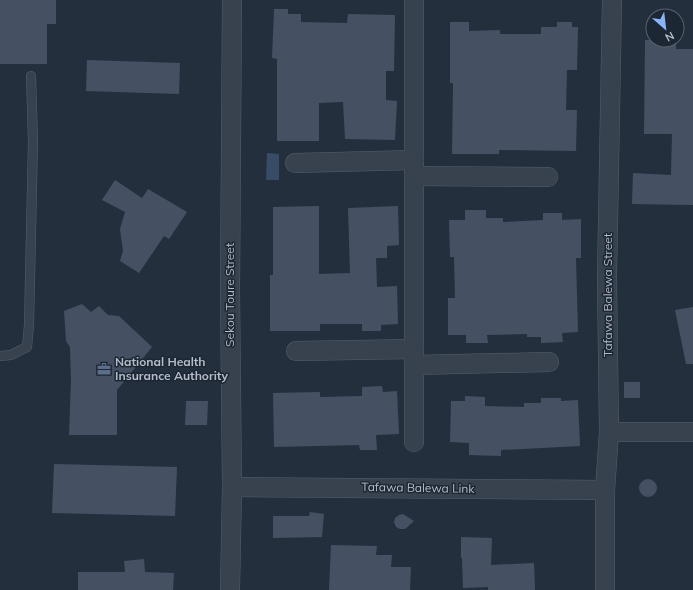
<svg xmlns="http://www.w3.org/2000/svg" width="693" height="590" font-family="Mulish,sans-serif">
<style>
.water{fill:#394c67}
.building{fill:#455162}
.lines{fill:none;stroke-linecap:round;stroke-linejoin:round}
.lane-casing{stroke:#565f6c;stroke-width:10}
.street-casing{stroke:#565f6c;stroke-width:20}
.lane{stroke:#38414e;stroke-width:9}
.street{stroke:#38414e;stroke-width:19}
.labels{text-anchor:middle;stroke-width:3;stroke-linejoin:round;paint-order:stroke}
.street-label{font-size:12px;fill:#b4bcc9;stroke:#1d2633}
.poi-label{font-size:12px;font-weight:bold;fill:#b4bcc9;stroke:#1d2633;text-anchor:start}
</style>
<rect width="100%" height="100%" fill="#242f3e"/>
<polygon class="water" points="267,153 279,154 279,180 266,180"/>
<g class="building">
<polygon points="0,0 56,0 56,24 47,24 47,64 0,64"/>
<polygon points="274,9 288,9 288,14 301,14 301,22 347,23 348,14 395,15 394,71 386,71 386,100 397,101 395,140 345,139 343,102 319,103 319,141 277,141 277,59 272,58"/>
<polygon points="450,22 469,22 469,31 500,30 500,34 541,34 541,27 557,27 557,22 572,22 572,27 578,27 577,70 567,70 566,110 577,110 576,151 499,150 499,154 452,154 453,83 450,83"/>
<polygon points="645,40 676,40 676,49 693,49 693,205 632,204 633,173 671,175 672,134 644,134"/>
<polygon points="87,60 180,63 179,94 86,91"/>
<polygon points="115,180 142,198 148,189 187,212 169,239 164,236 139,273 120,261 123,251 120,229 125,212 102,200"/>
<polygon points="319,206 319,274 350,273 348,208 398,206 399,245 387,246 387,258 376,258 377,287 397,286 398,324 381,325 381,331 362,331 362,324 320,324 320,331 270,331 270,275 273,275 273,207"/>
<polygon points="465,210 486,210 486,218 503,218 503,222 543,220 543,213 562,213 562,220 581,219 581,258 576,258 578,332 562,333 563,342 541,343 541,337 527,337 527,334 487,335 488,343 466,343 466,335 448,335 448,298 455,298 454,257 450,257 449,220 465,220"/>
<polygon points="82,304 91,312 99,306 108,315 119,316 152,347 117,390 117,435 69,435 71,381 70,347 66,341 64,311"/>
<polygon points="693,307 693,364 686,364 675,310"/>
<rect x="624" y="382" width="16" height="16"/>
<polygon points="382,386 383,392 397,391 399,434 376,435 377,450 360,450 359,445 274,447 273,393 320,392 320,397 362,396 362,387"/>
<polygon points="465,396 485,397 485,406 524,407 524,403 541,403 541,398 561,398 561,401 578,400 580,446 501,450 501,456 469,455 469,443 450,442 451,401 465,401"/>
<polygon points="186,401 208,401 207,425 185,425"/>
<polygon points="54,464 177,467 175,516 52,513"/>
<circle cx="648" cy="488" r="9"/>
<polygon points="310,512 324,514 322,537 273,538 273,516 309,516"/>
<polygon points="403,514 414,521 405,529 400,529 396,527 394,522 395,518 399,515"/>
<polygon points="461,537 492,538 491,565 534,563 535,590 488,590 488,587 463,588 462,558 461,558"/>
<polygon points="331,545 377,546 376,555 392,555 391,567 411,567 410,590 329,590"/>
<polygon points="144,559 145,572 174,573 173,590 78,590 78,572 125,572 124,561"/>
</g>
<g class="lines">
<g class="lane-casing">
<polyline id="lane" points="0,356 11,355 27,347 29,325 33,141 31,76"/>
</g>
<g class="street-casing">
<g id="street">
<polyline points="414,0 414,442"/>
<polyline points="295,163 414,160"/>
<polyline points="414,176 548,177"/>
<polyline points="296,351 414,349"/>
<polyline points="414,365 549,362"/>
<polyline points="609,432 693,432"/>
<polyline points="232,487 605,490"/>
<polyline points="230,590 232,487 230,291 232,0"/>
<polyline points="605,590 605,490 609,432 607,278 612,0"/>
</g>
</g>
<use href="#lane" class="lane"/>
<use href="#street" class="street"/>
</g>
<defs>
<g id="office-bare" transform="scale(1.08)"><path d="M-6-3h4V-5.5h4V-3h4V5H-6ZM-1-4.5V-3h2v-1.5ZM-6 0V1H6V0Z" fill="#5c6f8a" stroke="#1d2633" stroke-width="2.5" paint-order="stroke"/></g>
</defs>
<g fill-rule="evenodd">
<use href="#office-bare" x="104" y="369"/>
</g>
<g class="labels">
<g class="street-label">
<text transform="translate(230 295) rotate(-90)" y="4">Sekou Toure Street</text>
<text transform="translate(608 295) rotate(-90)" y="4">Tafawa Balewa Street</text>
<text transform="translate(418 488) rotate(1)" y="4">Tafawa Balewa Link</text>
</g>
<g class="poi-label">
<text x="115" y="366">National Health<tspan x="115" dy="14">Insurance Authority</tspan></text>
</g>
</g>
<g transform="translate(665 28) rotate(152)"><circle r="19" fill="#1d2633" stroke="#59626f"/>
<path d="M0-3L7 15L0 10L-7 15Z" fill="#8ab4f8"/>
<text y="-6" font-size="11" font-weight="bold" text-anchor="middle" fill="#b4bcc9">N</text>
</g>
</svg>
